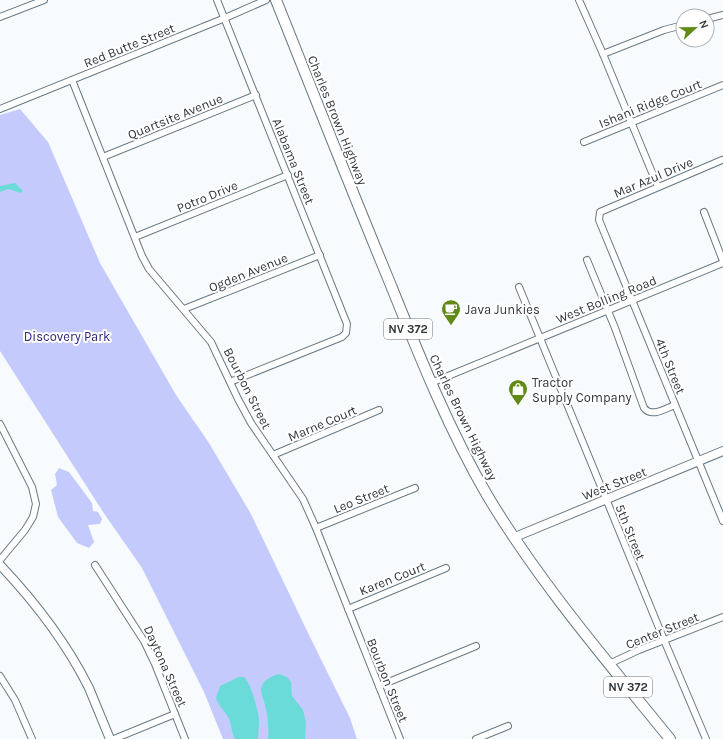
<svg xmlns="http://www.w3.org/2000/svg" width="723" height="739" font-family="Karla,sans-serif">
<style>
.green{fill:#c5cafd}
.water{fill:#6bdbd9}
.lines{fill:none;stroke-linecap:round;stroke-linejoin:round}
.minor-casing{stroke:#697983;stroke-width:8}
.tertiary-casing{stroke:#697983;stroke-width:10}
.primary-casing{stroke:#697983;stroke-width:12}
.minor{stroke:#fff;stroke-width:6}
.tertiary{stroke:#fff;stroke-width:8}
.primary{stroke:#fff;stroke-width:10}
.labels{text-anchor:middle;stroke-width:4;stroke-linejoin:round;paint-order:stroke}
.shield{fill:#fff;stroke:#6e7376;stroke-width:1}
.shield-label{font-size:12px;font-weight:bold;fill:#30373c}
.street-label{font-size:13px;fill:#30373c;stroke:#fff}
.poi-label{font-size:13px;fill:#30373c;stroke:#fff;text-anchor:start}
.park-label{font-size:13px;fill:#2e2778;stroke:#fff}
</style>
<rect width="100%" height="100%" fill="#f8fbfe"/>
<g class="green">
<polygon points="20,109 48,142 100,263 176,395 209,443 251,514 309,635 350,718 357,739 223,739 204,692 142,568 103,512 0,351 0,115"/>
<polygon points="59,468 69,472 92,503 93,511 98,512 102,519 100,524 88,525 94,542 89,548 77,543 58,517 51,490 57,485 55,474"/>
</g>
<g class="water">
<polygon points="15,183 23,191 21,193 8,189 0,192 0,186"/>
<path d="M 279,674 L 287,677 L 291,682 L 292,696 L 303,710 L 306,722 L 305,739 L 268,739 C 269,727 268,716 265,705 C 264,700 261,694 261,689 C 262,680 272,676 279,674 Z"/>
<path d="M 239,677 L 244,677 C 251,683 258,710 259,720 C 259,726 258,733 258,739 L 235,739 C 231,732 232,724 228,717 C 224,710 218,706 216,698 L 220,686 Z"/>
</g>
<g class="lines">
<g class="minor-casing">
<g id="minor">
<polyline points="217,0 347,324 346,333 342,337 230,382"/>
<polyline points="579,0 603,54 658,187"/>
<polyline points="0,17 44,0"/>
<polyline points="707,19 723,15"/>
<polyline points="603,54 664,30 683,25"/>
<polyline points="72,80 142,256 149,269 211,342 238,399 251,423 303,499 316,528 400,739"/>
<polyline points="0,109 225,18 266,0"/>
<polyline points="584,142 723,85"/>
<polyline points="103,157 256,95"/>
<polyline points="722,160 600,212 599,220 723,521"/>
<polyline points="704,212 723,261"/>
<polyline points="135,237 288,175"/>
<path d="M 587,260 L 615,328 L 644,408 C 652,418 666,408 675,405"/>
<polyline points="519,287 664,640 706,739"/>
<polyline points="184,309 320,255"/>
<polyline points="431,383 723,263"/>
<polyline points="0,424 32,487 36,504 33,517 25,530 0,560"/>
<polyline points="273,455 379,410"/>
<polyline points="316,528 415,488"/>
<polyline points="95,565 144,641 155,664 185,739"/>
<polyline points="348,609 446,568"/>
<polyline points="609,664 639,650 723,617"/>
<polyline points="0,676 15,700 32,739"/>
<polyline points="379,686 476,646"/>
<polyline points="114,739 175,714"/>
<polyline points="476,739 508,726"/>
</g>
</g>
<g class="tertiary-casing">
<g id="tertiary">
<polyline points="515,537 723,451"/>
<path d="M 0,565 C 35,602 66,642 89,688 C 96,705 103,722 110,739"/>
</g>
</g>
<g class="primary-casing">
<path id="primary" d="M 276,0 C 314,95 351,189 390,283 C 419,355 448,428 487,495 C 539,582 606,660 670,739"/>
</g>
<use href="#minor" class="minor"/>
<use href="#tertiary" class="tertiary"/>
<use href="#primary" class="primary"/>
</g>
<defs>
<g id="cafe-pin" transform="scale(1)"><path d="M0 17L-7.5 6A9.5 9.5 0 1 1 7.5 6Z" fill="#608916" stroke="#fff"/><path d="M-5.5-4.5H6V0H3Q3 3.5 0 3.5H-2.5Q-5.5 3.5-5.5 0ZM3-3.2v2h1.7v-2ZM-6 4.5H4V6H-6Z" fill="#fff"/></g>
<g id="shop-pin" transform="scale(1)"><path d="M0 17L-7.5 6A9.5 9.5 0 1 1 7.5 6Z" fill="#608916" stroke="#fff"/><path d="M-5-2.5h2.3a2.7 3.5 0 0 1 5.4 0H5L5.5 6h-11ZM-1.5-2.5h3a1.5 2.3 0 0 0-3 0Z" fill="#fff"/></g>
</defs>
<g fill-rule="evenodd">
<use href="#cafe-pin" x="451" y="309"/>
<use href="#shop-pin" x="518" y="389"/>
</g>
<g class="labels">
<g class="shield">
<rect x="384" y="319" width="48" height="20" rx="3"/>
<rect x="604" y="677" width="48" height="20" rx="3"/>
</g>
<g class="shield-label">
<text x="408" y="333">NV 372</text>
<text x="628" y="691">NV 372</text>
</g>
<g class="street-label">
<text transform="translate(129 45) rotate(-22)" y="5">Red Butte Street</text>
<text transform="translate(650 103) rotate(-22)" y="5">Ishani Ridge Court</text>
<text transform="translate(175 116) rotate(-22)" y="5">Quartsite Avenue</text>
<text transform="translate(338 120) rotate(68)" y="5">Charles Brown Highway</text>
<text transform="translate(294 161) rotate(68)" y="5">Alabama Street</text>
<text transform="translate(653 177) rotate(-23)" y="5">Mar Azul Drive</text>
<text transform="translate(207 196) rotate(-22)" y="5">Potro Drive</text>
<text transform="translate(248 272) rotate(-22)" y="5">Ogden Avenue</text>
<text transform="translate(606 299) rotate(-22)" y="5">West Bolling Road</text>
<text transform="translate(671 366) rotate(68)" y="5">4th Street</text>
<text transform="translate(248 388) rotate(63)" y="5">Bourbon Street</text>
<text transform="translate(464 417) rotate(64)" y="5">Charles Brown Highway</text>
<text transform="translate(322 423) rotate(-23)" y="5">Marne Court</text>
<text transform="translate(614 483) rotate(-22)" y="5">West Street</text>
<text transform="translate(361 498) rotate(-22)" y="5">Leo Street</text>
<text transform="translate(631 532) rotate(68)" y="5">5th Street</text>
<text transform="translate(392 578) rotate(-22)" y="5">Karen Court</text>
<text transform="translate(662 630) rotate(-22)" y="5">Center Street</text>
<text transform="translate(166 666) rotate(66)" y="5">Daytona Street</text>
<text transform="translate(388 680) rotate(68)" y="5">Bourbon Street</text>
</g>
<g class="poi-label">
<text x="465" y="314">Java Junkies</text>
<text x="532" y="387">Tractor<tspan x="532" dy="15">Supply Company</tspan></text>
</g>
<g class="park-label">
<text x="67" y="341">Discovery Park</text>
</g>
</g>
<g transform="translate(695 28) rotate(68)"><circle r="19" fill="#ffffff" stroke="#acafb1"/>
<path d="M0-3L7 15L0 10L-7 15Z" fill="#608916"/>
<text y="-6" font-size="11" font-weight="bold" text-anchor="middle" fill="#30373c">N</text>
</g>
</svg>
